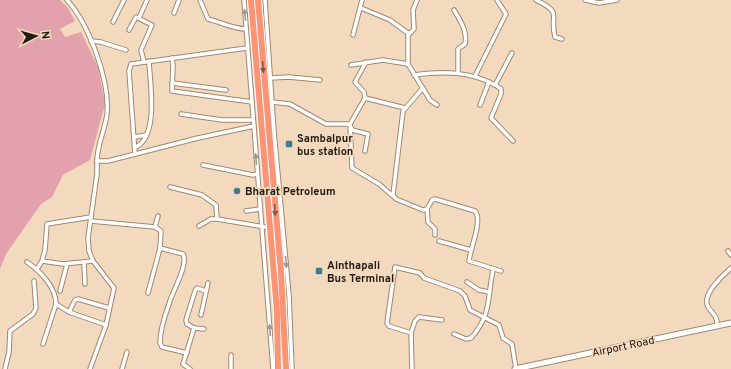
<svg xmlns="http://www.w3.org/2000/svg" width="731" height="369" font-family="Overpass,sans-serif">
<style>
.green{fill:#e3a1ad}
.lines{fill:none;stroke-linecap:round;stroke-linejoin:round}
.minor-casing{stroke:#a08870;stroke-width:5.5}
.secondary-casing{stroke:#a08870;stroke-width:7}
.trunk-casing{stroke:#fff;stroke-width:8}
.minor{stroke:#fff;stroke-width:3.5}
.secondary{stroke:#fff;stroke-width:5}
.trunk{stroke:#fb9474;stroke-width:6}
.oneway{fill:#9c9893}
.oneway2{fill:#8f5742}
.poi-dot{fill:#3e7d91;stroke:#f3dabf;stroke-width:1.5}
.labels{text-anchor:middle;stroke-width:3.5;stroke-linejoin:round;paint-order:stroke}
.poi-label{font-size:11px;font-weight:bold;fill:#231a10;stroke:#f3dabf;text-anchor:start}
.street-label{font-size:11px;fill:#231a10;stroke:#f3dabf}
</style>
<rect width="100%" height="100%" fill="#f3dabf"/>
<polygon class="green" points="0,0 60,0 68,8 75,21 60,29 65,37 81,32 98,67 105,104 90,160 63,175 52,197 41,204 6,254 0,269"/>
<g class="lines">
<g class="minor-casing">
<g id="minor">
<path d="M 67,0 C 89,24 110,81 107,114 C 105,130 97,145 97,161"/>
<path d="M 200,0 L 208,19 C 221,22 232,29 246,29"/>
<polyline points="244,0 273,369"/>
<polyline points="265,0 274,131 289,295 292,369"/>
<polyline points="417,0 413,10 414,29 408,35 408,64 430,100 437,105"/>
<path d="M 536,0 C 564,14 549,13 555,37 L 562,39"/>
<polyline points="585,0 599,3 617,0"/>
<polyline points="361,8 390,20 409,34"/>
<path d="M 454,10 C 460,20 468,32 465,44 L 458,49 L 458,73"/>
<polyline points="174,13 179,0"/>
<polyline points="139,18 147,0"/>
<polyline points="113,22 124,0"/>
<polyline points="129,30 136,17 152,25 141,50 144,62"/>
<polyline points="353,35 362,0"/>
<polyline points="91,41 101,42 126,50"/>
<polyline points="172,58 173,66 172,91 252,102"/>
<polyline points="351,65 383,60 408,64"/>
<path d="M 414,75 C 443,71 471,71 497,86 L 501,89 L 501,94 L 491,118 L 513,141"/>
<polyline points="475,76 506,14 497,0"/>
<polyline points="271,78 289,77 320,80"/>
<polyline points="172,83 226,90"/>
<polyline points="495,85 512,53"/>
<path d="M 423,88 L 403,111 L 393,195 L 396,199 L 423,210 L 427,209 L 432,200 L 435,199 L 475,211 C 483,220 470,249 469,261 L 501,271"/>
<polyline points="365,98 405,108"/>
<polyline points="272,102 290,104 326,124 350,124 365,98 364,92 355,82 366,62"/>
<polyline points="480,105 489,82"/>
<polyline points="181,114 222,120 253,120"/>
<polyline points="350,124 352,168 379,184 394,197"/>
<polyline points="351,127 352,130 368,134 365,151"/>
<polyline points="135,137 146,135"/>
<path d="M 136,147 C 159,136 150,83 149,61"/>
<polyline points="135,154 129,71 131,64 247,48"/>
<polyline points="203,165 253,175 257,174"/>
<polyline points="170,187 202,195 216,205 217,219 271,228"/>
<polyline points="427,209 428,222 435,229 435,235"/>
<polyline points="246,211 260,209"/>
<polyline points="91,221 155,227 158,216"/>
<polyline points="199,226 211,219 217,219"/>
<path d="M 155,227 L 161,231 L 160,248 L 183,254 C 189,264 172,292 169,304 C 165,315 160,331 160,343 L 162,347 L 187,353"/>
<polyline points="439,241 471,250"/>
<polyline points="728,251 731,255"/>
<polyline points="42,261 63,264 93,261"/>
<path d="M 27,262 C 40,271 56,287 56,304 L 69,312 L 106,325"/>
<polyline points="84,263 85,284"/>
<polyline points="37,269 42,261 45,250 47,224 91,217"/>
<polyline points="467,282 479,290 489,292"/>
<polyline points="60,291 67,264"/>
<polyline points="148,293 160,248"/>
<polyline points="69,312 75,300 78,299 109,308"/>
<polyline points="201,315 208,283"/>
<path d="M 717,326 C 718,313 709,313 707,304 C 704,293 723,275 731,268"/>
<polyline points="194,328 187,324 186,320 195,291 197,288 206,291"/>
<polyline points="411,333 415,321 419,317 442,320"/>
<path d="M 454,334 L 466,339 L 471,338 C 492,314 487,299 493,270"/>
<polyline points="43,344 56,304"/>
<polyline points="231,355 231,369"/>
<polyline points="5,369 9,352 10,331 33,314 36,308 34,281"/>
<polyline points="90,369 106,325 114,288 93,261 89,251 88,238 97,174 97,161 108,161 198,138 254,126"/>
<polyline points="122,369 127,352"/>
<polyline points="190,369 183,364 194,328 204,329"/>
<polyline points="412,369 411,333 389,326 387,323 395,267 420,273 424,278 460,291 465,296 470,310 499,325 503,338 512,344 516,369"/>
</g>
</g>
<g class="secondary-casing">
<polyline id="secondary" points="515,369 731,323"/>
</g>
<g class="trunk-casing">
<g id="trunk">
<polyline points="251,0 277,311 278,369"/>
<polyline points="258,0 281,272 286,369"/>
</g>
</g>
<use href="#minor" class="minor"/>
<use href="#secondary" class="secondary"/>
<use href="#trunk" class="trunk"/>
</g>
<defs><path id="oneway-solid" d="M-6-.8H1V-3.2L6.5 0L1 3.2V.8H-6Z"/></defs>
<g class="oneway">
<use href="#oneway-solid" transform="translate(245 15) rotate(-95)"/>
<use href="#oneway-solid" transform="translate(256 159) rotate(-94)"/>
<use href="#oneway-solid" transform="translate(286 262) rotate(85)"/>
<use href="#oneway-solid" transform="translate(270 330) rotate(-94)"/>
</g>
<g class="oneway2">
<use href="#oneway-solid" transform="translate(263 67) rotate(86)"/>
<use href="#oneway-solid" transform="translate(275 210) rotate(85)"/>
</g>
<g class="poi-dot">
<rect x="285" y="140" width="8" height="8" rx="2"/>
<circle cx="237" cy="191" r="4"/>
<rect x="315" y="267" width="8" height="8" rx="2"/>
</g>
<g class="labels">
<g class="poi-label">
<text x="297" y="142">Sambalpur<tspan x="297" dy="13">bus station</tspan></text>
<text x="245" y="195">Bharat Petroleum</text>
<text x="327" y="269">Ainthapali<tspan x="327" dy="13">Bus Terminal</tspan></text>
</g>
<g class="street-label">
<text transform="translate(623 346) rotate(-12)" y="4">Airport Road</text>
</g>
</g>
<g transform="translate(36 36) rotate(84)" stroke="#f3dabf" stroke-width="3" paint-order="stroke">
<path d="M0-3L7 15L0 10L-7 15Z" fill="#231a10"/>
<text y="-6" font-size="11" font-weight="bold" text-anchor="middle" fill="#231a10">N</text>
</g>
</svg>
